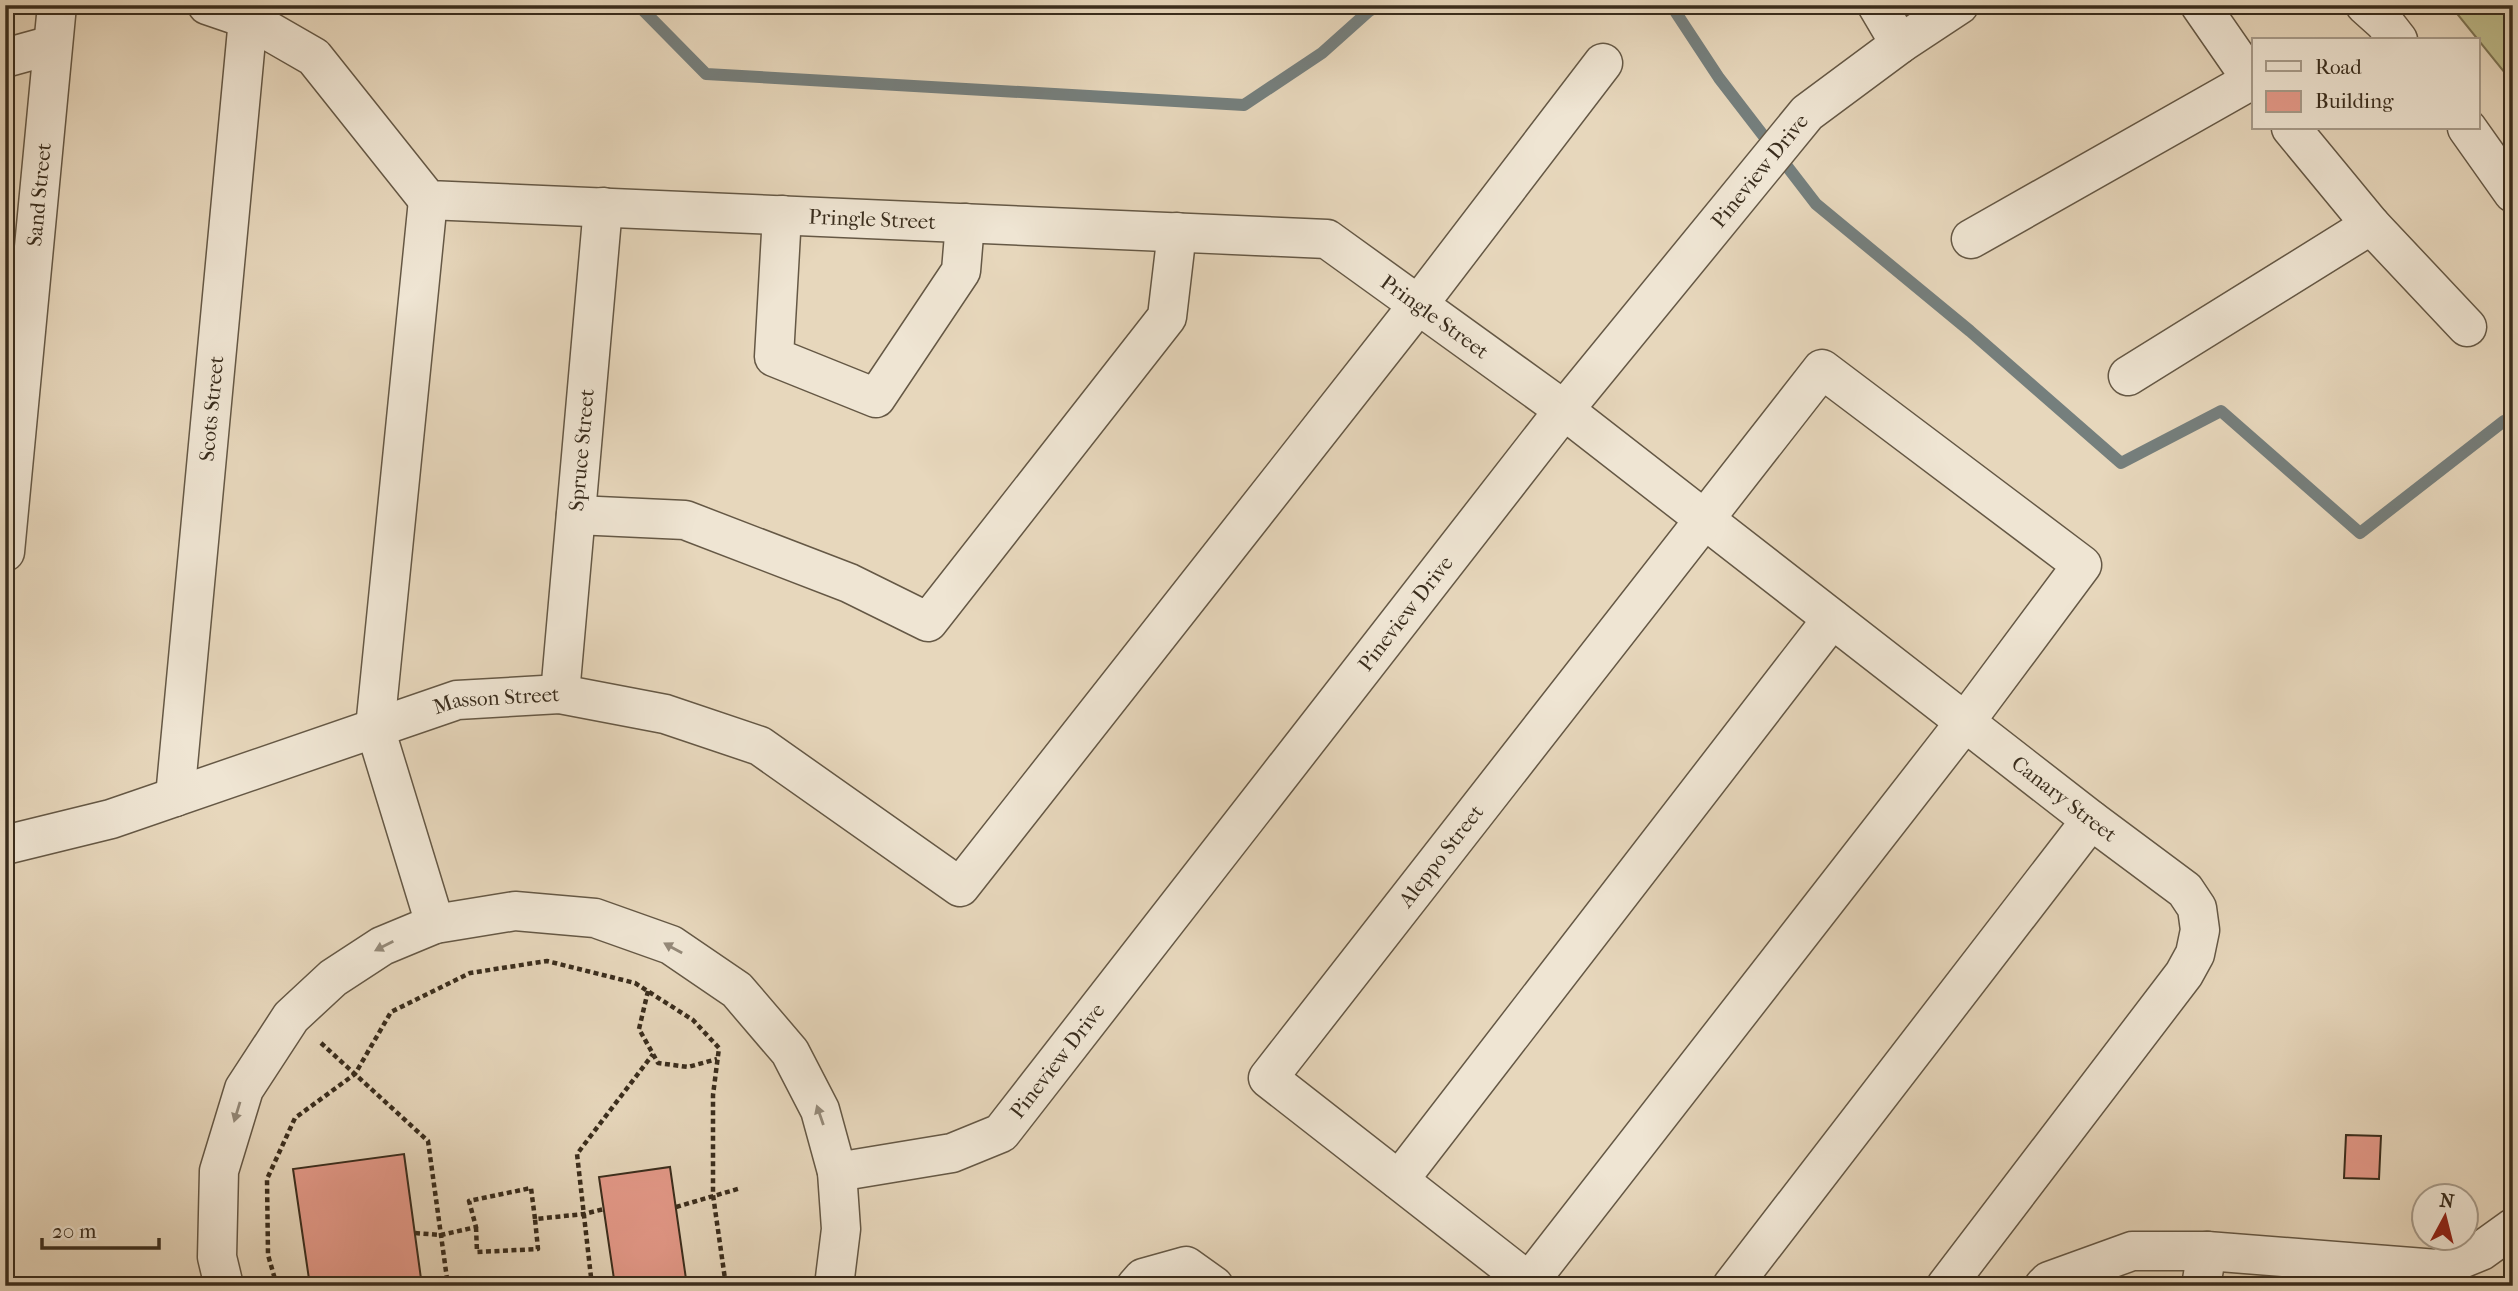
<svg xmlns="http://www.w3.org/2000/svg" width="2518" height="1291" font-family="'IM FELL French Canon',serif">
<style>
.green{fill:#bebc8b;stroke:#7c7454;stroke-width:2}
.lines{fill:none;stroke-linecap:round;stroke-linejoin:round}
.stream{stroke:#757f7d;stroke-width:12}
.building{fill:#e59a8a;stroke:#3a2d1d;stroke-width:2}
.minor-casing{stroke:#655845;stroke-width:41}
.path{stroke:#3a2d1d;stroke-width:4.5;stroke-dasharray:5 3.5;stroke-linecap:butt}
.minor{stroke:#efe5d3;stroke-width:38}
.oneway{fill:#948978}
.labels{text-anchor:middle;stroke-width:5;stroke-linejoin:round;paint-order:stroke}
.street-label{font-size:21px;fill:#3a2d1d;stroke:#efe5d3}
</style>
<rect width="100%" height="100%" fill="#e7d7bc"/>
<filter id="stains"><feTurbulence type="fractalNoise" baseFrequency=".00286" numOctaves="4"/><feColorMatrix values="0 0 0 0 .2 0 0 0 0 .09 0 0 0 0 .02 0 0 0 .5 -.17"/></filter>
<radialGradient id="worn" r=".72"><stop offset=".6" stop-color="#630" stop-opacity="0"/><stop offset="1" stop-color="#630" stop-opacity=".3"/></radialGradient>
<polygon class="green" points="2450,5 2513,5 2513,83"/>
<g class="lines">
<g class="stream">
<polyline points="638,5 706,74 1244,105 1322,53 1369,11 1379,5"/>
<polyline points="1671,5 1719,78 1816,204 1970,331 2121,463 2221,411 2360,533 2504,421"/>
</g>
</g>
<g class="building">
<polygon points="2346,1135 2381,1136 2379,1179 2344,1178"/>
<polygon points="404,1154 422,1286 310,1286 293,1169"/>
<polygon points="670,1167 687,1286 615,1286 599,1177"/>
</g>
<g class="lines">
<g class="minor-casing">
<g id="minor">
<path id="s1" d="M 207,5 L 248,19 L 314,57 L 428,200 L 1327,239 L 1564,410 L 2091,820 L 2185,890 L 2197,908 L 2200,930 L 2195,954 L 2184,974 L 1946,1286"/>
<polyline points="1877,5 1900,44"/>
<polyline points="2200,5 2254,83"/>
<polyline points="2365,5 2384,22 2398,40"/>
<polyline points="5,58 52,45"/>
<polyline points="2291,128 2371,225 2467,327"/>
<polyline points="2467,128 2513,193"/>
<polyline points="428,200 375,728 435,924"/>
<polyline points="782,215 774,357 876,398 961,271 965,223"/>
<polyline points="1971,239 2252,80"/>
<polyline points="2128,376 2371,225"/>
<polyline points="576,515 685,520 849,583 928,622 1167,317 1177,232"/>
<path id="s2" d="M 5,552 L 57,5"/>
<path id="s3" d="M 560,694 L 603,207"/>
<path id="s4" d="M 175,797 L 248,19"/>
<path id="s5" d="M 5,845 L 111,819 L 457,700 L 560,694 L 665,714 L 760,746 L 960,887 L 1418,305 L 1603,63"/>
<path id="s6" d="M 837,1172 L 952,1153 L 1001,1133 L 1564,410 L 1807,113 L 1900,44 L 1959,5"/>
<polyline points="1399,1180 1832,619"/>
<polyline points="1529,1282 1965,722 2082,565 1822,369 1268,1078 1529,1282 1534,1286"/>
<polyline points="224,1286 217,1257 219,1171 244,1089 291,1017 333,978 382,946 435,924 515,911 595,918 671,945 737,990 790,1052 820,1110 837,1172 841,1229 834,1286"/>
<polyline points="1136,1286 1143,1278 1186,1266 1214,1286"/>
<polyline points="1732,1286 2091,820"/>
<polyline points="2044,1286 2049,1281 2132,1251 2207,1251 2437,1269 2481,1251 2513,1228"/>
<polyline points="2201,1286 2207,1251"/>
</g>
</g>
<g class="path">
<polyline points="648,991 639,1029 658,1063 688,1067 717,1059"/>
<polyline points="321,1043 428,1141 448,1286"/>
<polyline points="676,1207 741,1188"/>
<polyline points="476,1227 477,1252 538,1249 535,1219"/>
<polyline points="415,1233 441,1235 476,1227 469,1201 531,1188 535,1219 584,1214 604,1209"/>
<polyline points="277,1286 268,1255 267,1179 295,1118 355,1074 391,1012 470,973 547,961 635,983 693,1020 719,1048 713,1095 713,1195 726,1286"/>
<polyline points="592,1286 577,1154 653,1054"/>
</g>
<use href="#minor" class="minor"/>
</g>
<defs><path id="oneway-solid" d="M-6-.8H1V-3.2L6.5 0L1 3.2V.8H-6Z" transform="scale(1.75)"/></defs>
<g class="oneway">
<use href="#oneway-solid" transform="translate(384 946) rotate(153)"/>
<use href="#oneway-solid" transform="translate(673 948) rotate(-151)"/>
<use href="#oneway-solid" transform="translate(237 1112) rotate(107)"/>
<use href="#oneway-solid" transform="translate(820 1115) rotate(-109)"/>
</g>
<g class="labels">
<g class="street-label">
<text dy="7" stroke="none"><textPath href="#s6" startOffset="1395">Pineview Drive</textPath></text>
<text dy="7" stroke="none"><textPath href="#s2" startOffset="359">Sand Street</textPath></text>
<text dy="7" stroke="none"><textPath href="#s1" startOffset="747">Pringle Street</textPath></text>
<text dy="7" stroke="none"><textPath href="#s1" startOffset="1335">Pringle Street</textPath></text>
<text dy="7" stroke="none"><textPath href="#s4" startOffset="390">Scots Street</textPath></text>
<text dy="7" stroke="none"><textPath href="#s3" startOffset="245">Spruce Street</textPath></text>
<text dy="7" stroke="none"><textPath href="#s6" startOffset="828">Pineview Drive</textPath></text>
<text dy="7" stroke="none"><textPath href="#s5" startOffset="514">Masson Street</textPath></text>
<text dy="7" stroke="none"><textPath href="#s1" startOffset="2128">Canary Street</textPath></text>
<text transform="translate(1441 856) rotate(-52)" y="7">Aleppo Street</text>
<text dy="7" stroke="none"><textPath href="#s6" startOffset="261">Pineview Drive</textPath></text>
</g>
</g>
<rect width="2518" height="1291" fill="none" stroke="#e7d7bc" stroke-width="28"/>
<rect x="7" y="7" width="2504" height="1277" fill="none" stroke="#3a2d1d" stroke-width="3.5"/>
<rect x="14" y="14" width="2490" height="1263" fill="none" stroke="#3a2d1d" stroke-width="2"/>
<rect x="2252" y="38" width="228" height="91" fill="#efe5d3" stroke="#a79b8a" stroke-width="2"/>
<rect x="2266" y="61" width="35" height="10" fill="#efe5d3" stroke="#a79b8a" stroke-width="2"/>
<text x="2315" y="74" font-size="21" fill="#3a2d1d">Road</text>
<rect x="2266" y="91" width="35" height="21" fill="#e59a8a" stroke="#a79b8a" stroke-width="2"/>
<text x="2315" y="108" font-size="21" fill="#3a2d1d">Building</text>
<g transform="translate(2445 1217) rotate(7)"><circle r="33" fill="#efe5d3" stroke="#a79b8a" stroke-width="2"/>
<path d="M0-5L12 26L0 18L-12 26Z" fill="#8f2418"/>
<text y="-10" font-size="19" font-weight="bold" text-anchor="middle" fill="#3a2d1d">N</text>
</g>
<path d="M42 1238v10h117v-10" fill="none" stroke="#3a2d1d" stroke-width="3.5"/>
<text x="52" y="1238" font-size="21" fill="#3a2d1d" stroke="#efe5d3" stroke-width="5" paint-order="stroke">20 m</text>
<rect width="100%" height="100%" filter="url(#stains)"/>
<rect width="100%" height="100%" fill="url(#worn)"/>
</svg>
